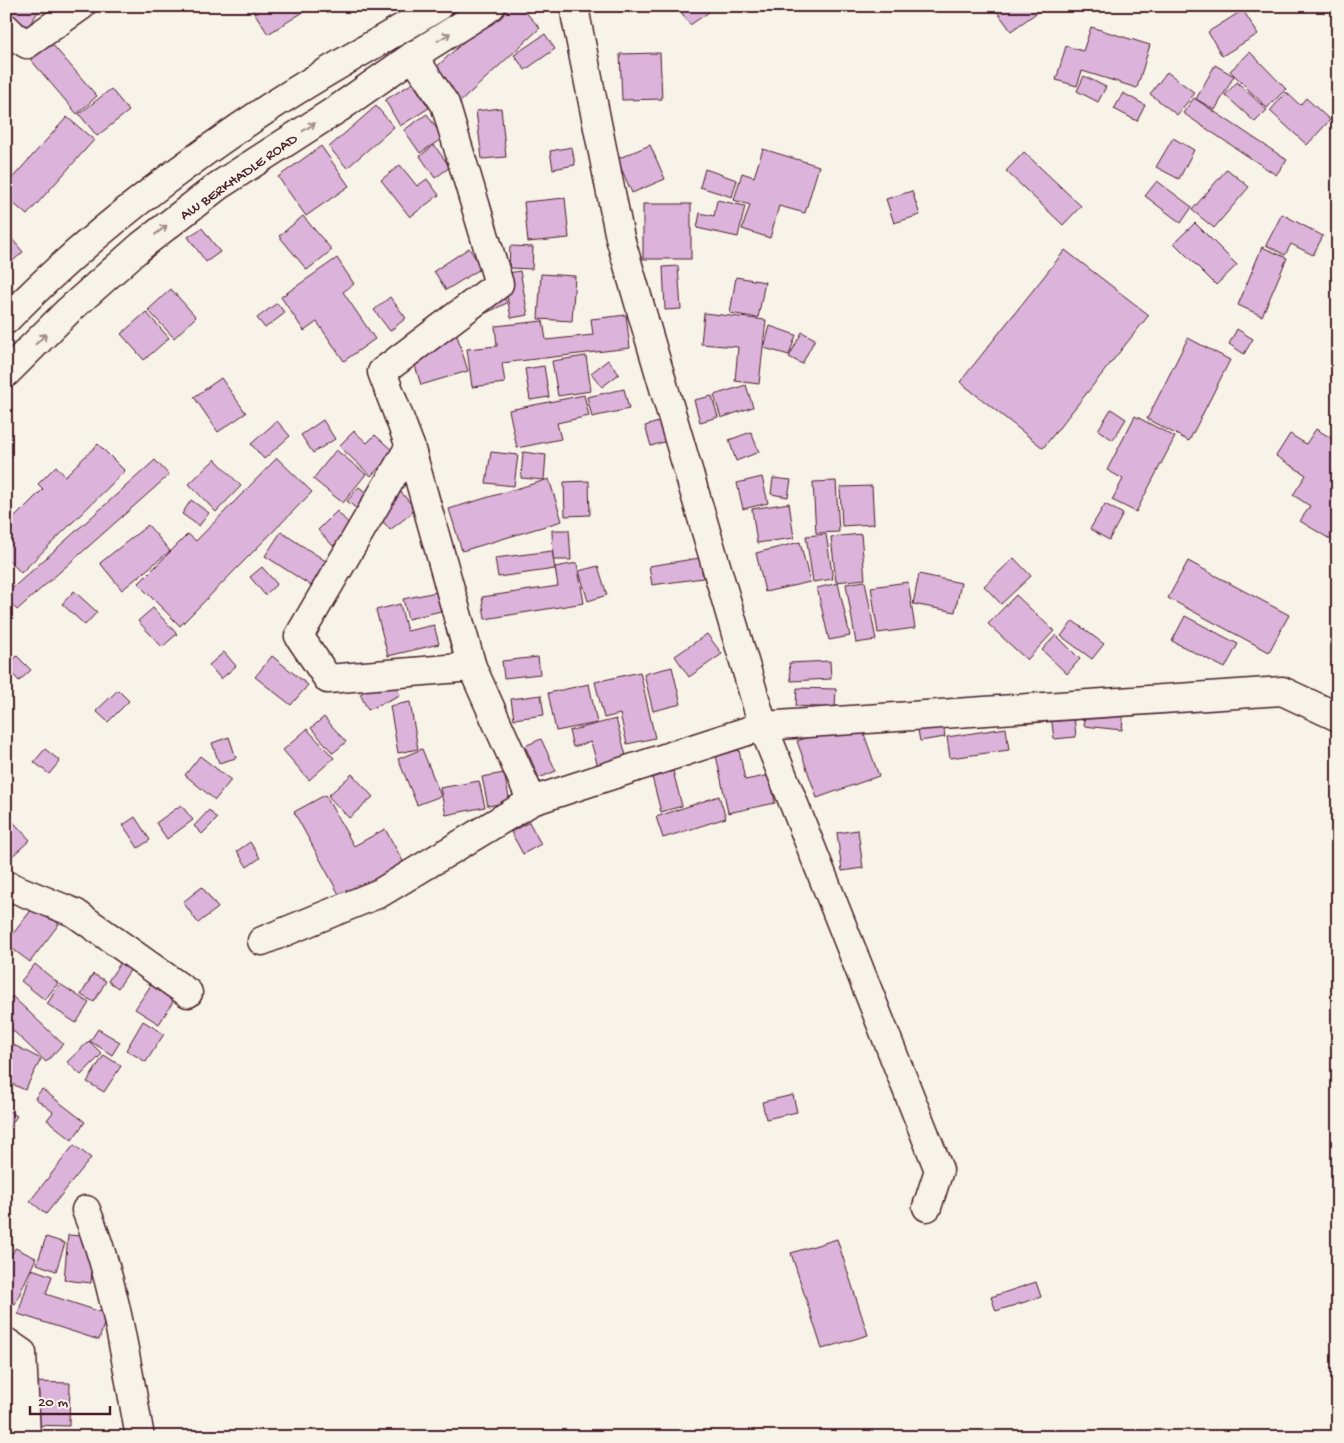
<svg xmlns="http://www.w3.org/2000/svg" width="1344" height="1443" font-family="'Gochi Hand',sans-serif">
<style>
.building{fill:#dcb3da;stroke:#4a1f2b}
.lines{fill:none;stroke-linecap:round;stroke-linejoin:round}
.minor-casing{stroke:#4a1f2b;stroke-width:31}
.major-casing{stroke:#4a1f2b;stroke-width:31}
.minor{stroke:#f7f3e8;stroke-width:28}
.major{stroke:#f7f3e8;stroke-width:28}
.oneway{stroke:#a0898a}
.labels{text-anchor:middle;stroke-width:4.5;stroke-linejoin:round;paint-order:stroke}
.street-label{font-size:15px;fill:#4a1f2b;stroke:#f7f3e8}
</style>
<rect width="100%" height="100%" fill="#f7f3e8"/>
<filter id="ink" filterUnits="userSpaceOnUse"><feTurbulence type="fractalNoise" baseFrequency=".02" numOctaves="2"/><feDisplacementMap in="SourceGraphic" scale="10" xChannelSelector="R" yChannelSelector="G"/><feConvolveMatrix kernelMatrix="1 2 1 2 8 2 1 2 1" color-interpolation-filters="sRGB"/></filter>
<g filter="url(#ink)">
<g class="building">
<polygon points="6,6 42,6 28,27 6,12"/>
<polygon points="256,6 302,6 305,11 268,34 252,9"/>
<polygon points="502,6 520,6 540,28 458,104 429,74"/>
<polygon points="677,6 705,6 709,12 690,25"/>
<polygon points="993,6 1040,6 1042,9 1011,31"/>
<polygon points="1243,10 1258,34 1222,56 1208,32"/>
<polygon points="1091,27 1150,45 1137,88 1082,71 1077,86 1056,80 1066,46 1083,51"/>
<polygon points="545,34 555,49 525,70 514,55"/>
<polygon points="45,36 97,96 77,114 25,53"/>
<polygon points="1250,52 1286,89 1267,108 1230,71"/>
<polygon points="660,53 662,99 622,100 620,54"/>
<polygon points="1215,65 1234,76 1215,110 1196,99"/>
<polygon points="1167,72 1195,93 1177,115 1150,94"/>
<polygon points="1084,76 1106,87 1098,102 1077,91"/>
<polygon points="1237,82 1267,110 1255,122 1225,95"/>
<polygon points="413,83 429,108 400,126 385,100"/>
<polygon points="111,89 129,111 97,136 79,114"/>
<polygon points="1286,92 1300,105 1306,98 1330,120 1307,145 1270,111"/>
<polygon points="1123,93 1145,105 1137,121 1114,109"/>
<polygon points="1194,98 1287,160 1276,175 1183,113"/>
<polygon points="376,106 394,127 347,168 329,147"/>
<polygon points="501,108 506,157 482,159 476,111"/>
<polygon points="427,114 443,138 420,153 404,130"/>
<polygon points="67,117 94,140 27,215 6,197 6,185"/>
<polygon points="1173,138 1194,150 1179,179 1156,167"/>
<polygon points="434,145 450,167 435,178 420,156"/>
<polygon points="650,145 665,179 632,193 617,159"/>
<polygon points="321,146 349,186 306,216 278,177"/>
<polygon points="572,147 575,165 553,169 550,151"/>
<polygon points="763,149 819,166 805,213 779,206 770,238 742,229 750,205 734,200 742,173 754,177"/>
<polygon points="1024,152 1081,206 1063,225 1006,171"/>
<polygon points="400,165 417,186 427,179 439,195 410,217 381,180"/>
<polygon points="705,169 737,180 732,197 700,187"/>
<polygon points="1227,169 1249,187 1214,228 1192,210"/>
<polygon points="1157,181 1192,207 1181,223 1145,196"/>
<polygon points="912,191 920,215 894,223 886,199"/>
<polygon points="565,198 569,238 528,242 524,202"/>
<polygon points="717,200 745,206 738,237 697,228 700,213 714,216"/>
<rect x="643" y="204" width="48" height="55"/>
<polygon points="1282,214 1323,236 1313,255 1291,244 1285,255 1266,245"/>
<polygon points="303,216 332,250 307,270 279,236"/>
<polygon points="1195,223 1237,265 1216,285 1174,243"/>
<polygon points="202,228 220,252 206,262 188,237"/>
<polygon points="6,232 23,252 7,266 6,266"/>
<polygon points="510,246 533,247 532,269 509,268"/>
<polygon points="1262,247 1287,258 1262,316 1238,305"/>
<polygon points="469,248 482,268 446,290 434,271"/>
<polygon points="1065,250 1149,315 1043,448 960,382"/>
<polygon points="337,258 354,284 343,292 375,339 344,361 317,322 304,331 281,297"/>
<polygon points="678,266 681,309 665,310 663,267"/>
<polygon points="520,271 528,315 511,318 503,274"/>
<polygon points="541,274 575,276 572,321 538,319"/>
<polygon points="736,277 765,282 758,318 730,313"/>
<polygon points="171,289 196,317 174,338 148,310"/>
<polygon points="500,289 507,303 482,315 475,301"/>
<polygon points="390,297 406,318 390,331 374,310"/>
<polygon points="277,303 285,313 265,328 257,318"/>
<polygon points="146,312 169,338 144,360 121,334"/>
<polygon points="704,313 766,320 759,384 735,381 738,347 701,344"/>
<polygon points="626,315 630,348 502,363 505,383 472,387 467,349 497,346 495,326 543,321 546,340 593,335 591,319"/>
<polygon points="770,326 796,335 789,355 764,348"/>
<polygon points="1237,329 1253,339 1244,354 1229,344"/>
<polygon points="456,332 468,371 421,385 409,346"/>
<polygon points="802,332 815,339 802,364 789,357"/>
<polygon points="1188,338 1230,360 1189,441 1147,419"/>
<polygon points="586,356 591,391 558,396 552,361"/>
<polygon points="608,360 619,374 602,387 591,373"/>
<polygon points="544,366 549,397 530,400 525,369"/>
<polygon points="221,378 246,413 218,432 194,397"/>
<polygon points="746,385 753,407 721,418 714,395"/>
<polygon points="624,389 629,409 592,417 587,397"/>
<polygon points="584,395 589,416 557,423 561,439 517,448 509,410"/>
<polygon points="712,396 718,417 700,422 694,400"/>
<polygon points="1111,409 1126,419 1113,440 1098,430"/>
<polygon points="1135,416 1175,437 1136,512 1112,500 1123,479 1107,470"/>
<polygon points="323,420 335,439 313,453 301,435"/>
<polygon points="277,421 290,436 264,459 251,444"/>
<polygon points="662,421 667,441 651,446 645,426"/>
<polygon points="1316,429 1338,442 1338,544 1300,521 1310,506 1293,495 1306,475 1276,456 1290,434 1306,444"/>
<polygon points="354,431 367,443 375,435 394,452 371,476 339,446"/>
<polygon points="751,432 759,452 736,461 729,440"/>
<polygon points="98,444 125,471 21,573 6,557 6,526 43,489 38,484 56,466 65,476"/>
<polygon points="336,450 366,474 343,503 313,479"/>
<polygon points="491,452 518,455 514,486 486,483"/>
<polygon points="523,452 546,455 544,480 521,478"/>
<polygon points="277,458 312,492 180,626 138,584 188,534 196,541"/>
<polygon points="215,459 241,486 216,512 189,484"/>
<polygon points="155,460 169,475 17,610 6,599 6,594"/>
<polygon points="762,477 768,503 743,509 737,483"/>
<polygon points="773,478 791,480 788,497 771,494"/>
<polygon points="549,479 562,521 462,551 449,509"/>
<polygon points="589,481 590,515 565,516 564,482"/>
<polygon points="836,481 839,532 816,533 813,482"/>
<polygon points="872,486 874,524 842,526 840,487"/>
<polygon points="359,487 372,497 361,512 347,501"/>
<polygon points="401,492 416,510 390,530 376,513"/>
<polygon points="191,500 209,513 199,526 182,514"/>
<polygon points="789,503 794,538 757,543 752,509"/>
<polygon points="1105,504 1123,514 1109,540 1090,529"/>
<polygon points="337,511 352,527 333,546 318,530"/>
<polygon points="148,525 170,551 122,590 100,563"/>
<polygon points="552,530 569,530 571,560 553,560"/>
<polygon points="281,532 332,565 316,589 265,556"/>
<polygon points="826,534 833,579 813,582 806,536"/>
<polygon points="861,534 865,579 836,582 831,537"/>
<polygon points="800,542 810,582 765,592 756,553"/>
<polygon points="552,551 555,569 498,577 495,558"/>
<polygon points="700,558 703,578 652,585 649,566"/>
<polygon points="1014,558 1031,576 1001,604 984,586"/>
<polygon points="1188,561 1289,615 1269,652 1168,598"/>
<polygon points="577,563 584,603 485,619 482,597 558,586 555,567"/>
<polygon points="598,566 607,595 588,601 579,571"/>
<polygon points="262,567 277,584 265,595 250,577"/>
<polygon points="919,574 961,583 955,612 913,604"/>
<polygon points="865,581 876,640 856,643 846,584"/>
<polygon points="908,582 915,628 878,633 871,587"/>
<polygon points="838,583 850,636 829,640 817,588"/>
<polygon points="74,591 97,612 85,625 62,604"/>
<polygon points="436,592 441,611 408,619 403,599"/>
<polygon points="1016,595 1054,631 1027,660 988,624"/>
<polygon points="400,604 407,631 434,625 439,644 388,656 376,610"/>
<polygon points="153,608 177,634 162,647 138,621"/>
<polygon points="1185,616 1238,644 1225,668 1172,641"/>
<polygon points="1073,621 1104,644 1092,659 1061,636"/>
<polygon points="707,634 722,654 689,677 675,656"/>
<polygon points="1056,635 1080,659 1067,674 1042,650"/>
<polygon points="224,652 236,666 221,679 209,665"/>
<polygon points="17,656 31,670 19,681 6,667"/>
<polygon points="272,656 308,685 291,705 255,677"/>
<polygon points="538,657 540,674 504,678 502,661"/>
<polygon points="830,661 831,679 791,681 789,663"/>
<polygon points="672,667 681,704 653,711 644,674"/>
<polygon points="640,672 655,738 627,744 620,714 604,718 595,682"/>
<polygon points="391,678 400,695 368,710 360,694"/>
<polygon points="589,684 597,723 556,731 548,693"/>
<polygon points="797,688 836,689 835,708 796,706"/>
<polygon points="118,690 129,701 108,722 96,711"/>
<polygon points="541,695 544,715 514,719 511,699"/>
<polygon points="410,702 418,749 398,753 390,706"/>
<polygon points="1086,704 1124,707 1122,730 1084,726"/>
<polygon points="1073,705 1076,737 1054,739 1050,708"/>
<polygon points="942,715 945,737 920,741 916,720"/>
<polygon points="324,717 346,742 333,753 311,728"/>
<polygon points="616,719 627,759 598,767 591,742 573,747 569,731"/>
<polygon points="859,720 879,776 817,798 797,741"/>
<polygon points="1006,728 1009,750 950,758 947,737"/>
<polygon points="307,729 334,758 309,780 283,750"/>
<polygon points="229,737 236,758 219,763 212,743"/>
<polygon points="541,739 556,771 539,778 525,746"/>
<polygon points="45,749 60,761 49,774 34,762"/>
<polygon points="422,749 441,796 417,805 398,759"/>
<polygon points="739,750 745,780 770,775 775,803 728,813 716,755"/>
<polygon points="200,756 231,780 215,800 185,775"/>
<polygon points="673,771 682,806 661,812 652,777"/>
<polygon points="504,773 510,802 488,806 482,777"/>
<polygon points="352,774 373,797 349,818 328,796"/>
<polygon points="479,781 485,807 446,815 440,788"/>
<polygon points="325,795 354,846 385,829 404,863 341,898 294,812"/>
<polygon points="719,796 726,818 663,838 656,817"/>
<polygon points="181,805 193,820 167,839 156,823"/>
<polygon points="209,810 217,819 202,834 194,826"/>
<polygon points="6,814 30,840 9,859 6,856"/>
<polygon points="135,817 150,840 138,848 123,825"/>
<polygon points="529,822 541,844 523,854 511,832"/>
<polygon points="858,830 863,868 842,871 837,833"/>
<polygon points="250,842 260,858 247,867 237,851"/>
<polygon points="202,887 218,908 198,923 183,902"/>
<polygon points="35,905 59,924 30,962 6,944 6,943"/>
<polygon points="121,962 131,969 118,988 108,981"/>
<polygon points="35,964 58,983 45,1000 21,981"/>
<polygon points="93,974 106,981 94,1002 81,995"/>
<polygon points="153,982 176,997 159,1024 135,1009"/>
<polygon points="60,984 89,1003 76,1023 47,1004"/>
<polygon points="12,996 63,1044 46,1062 6,1024 6,1002"/>
<polygon points="143,1021 164,1034 146,1062 126,1050"/>
<polygon points="98,1029 120,1042 112,1055 90,1041"/>
<polygon points="89,1041 102,1054 81,1075 67,1062"/>
<polygon points="10,1043 41,1059 25,1090 6,1081 6,1051"/>
<polygon points="104,1055 121,1066 104,1092 87,1082"/>
<polygon points="42,1089 85,1122 72,1140 47,1120 53,1112 35,1098"/>
<polygon points="793,1095 797,1112 766,1119 762,1102"/>
<polygon points="6,1109 17,1116 6,1132"/>
<polygon points="74,1145 91,1158 46,1214 30,1201"/>
<polygon points="68,1235 95,1237 91,1283 64,1280"/>
<polygon points="46,1237 65,1243 56,1271 37,1264"/>
<polygon points="837,1239 868,1335 822,1349 791,1253"/>
<polygon points="15,1248 36,1258 15,1304 6,1300 6,1266"/>
<polygon points="32,1269 52,1276 46,1294 107,1314 99,1340 18,1314"/>
<polygon points="1036,1282 1041,1297 996,1311 991,1297"/>
<polygon points="31,1382 70,1383 69,1426 30,1425"/>
<polygon points="6,1419 13,1421 10,1437 6,1437"/>
</g>
<g class="lines">
<g class="minor-casing">
<g id="minor">
<polyline points="575,6 576,18 620,238 763,726 939,1170 927,1207"/>
<polyline points="6,28 14,36 27,44 81,6"/>
<polyline points="413,56 445,104 499,284 382,372 410,446 472,667 532,801"/>
<polyline points="410,446 299,636 328,679 472,667"/>
<polyline points="6,885 75,913 188,993"/>
<polyline points="262,941 380,893 532,801 763,726 1282,691 1338,717"/>
<path d="M 86,1210 C 115,1282 126,1361 140,1437"/>
<polyline points="6,1342 22,1353 26,1437"/>
</g>
</g>
<g class="major-casing">
<g id="major">
<path d="M 6,320 C 85,238 176,169 270,107 C 325,71 383,40 439,6"/>
<polyline points="6,373 68,311 141,246 218,186 339,108 413,56 483,12 491,6"/>
</g>
</g>
<use href="#minor" class="minor"/>
<use href="#major" class="major"/>
</g>
<defs><path id="oneway-shaft" d="M-6 0H5M1.5-3L5.5 0L1.5 3" fill="none" stroke-width="1.6" stroke-linecap="round" stroke-linejoin="round" transform="scale(1.25)"/></defs>
<g class="oneway">
<use href="#oneway-shaft" transform="translate(444 37) rotate(-32)"/>
<use href="#oneway-shaft" transform="translate(309 127) rotate(-33)"/>
<use href="#oneway-shaft" transform="translate(161 230) rotate(-38)"/>
<use href="#oneway-shaft" transform="translate(41 339) rotate(-45)"/>
</g>
</g>
<g class="labels">
<g class="street-label">
<text transform="translate(238 176) rotate(-35)" y="5">AW BERKHADLE ROAD</text>
</g>
</g>
<rect width="1344" height="1443" fill="none" stroke="#f7f3e8" stroke-width="25"/>
<rect x="12" y="12" width="1319" height="1418" fill="none" stroke="#4a1f2b" stroke-width="2" filter="url(#ink)"/>
<path d="M30 1406v8h80v-8" fill="none" stroke="#4a1f2b" stroke-width="2.5"/>
<text x="38" y="1406" font-size="15" fill="#4a1f2b" stroke="#f7f3e8" stroke-width="4" paint-order="stroke">20 m</text>
</svg>
